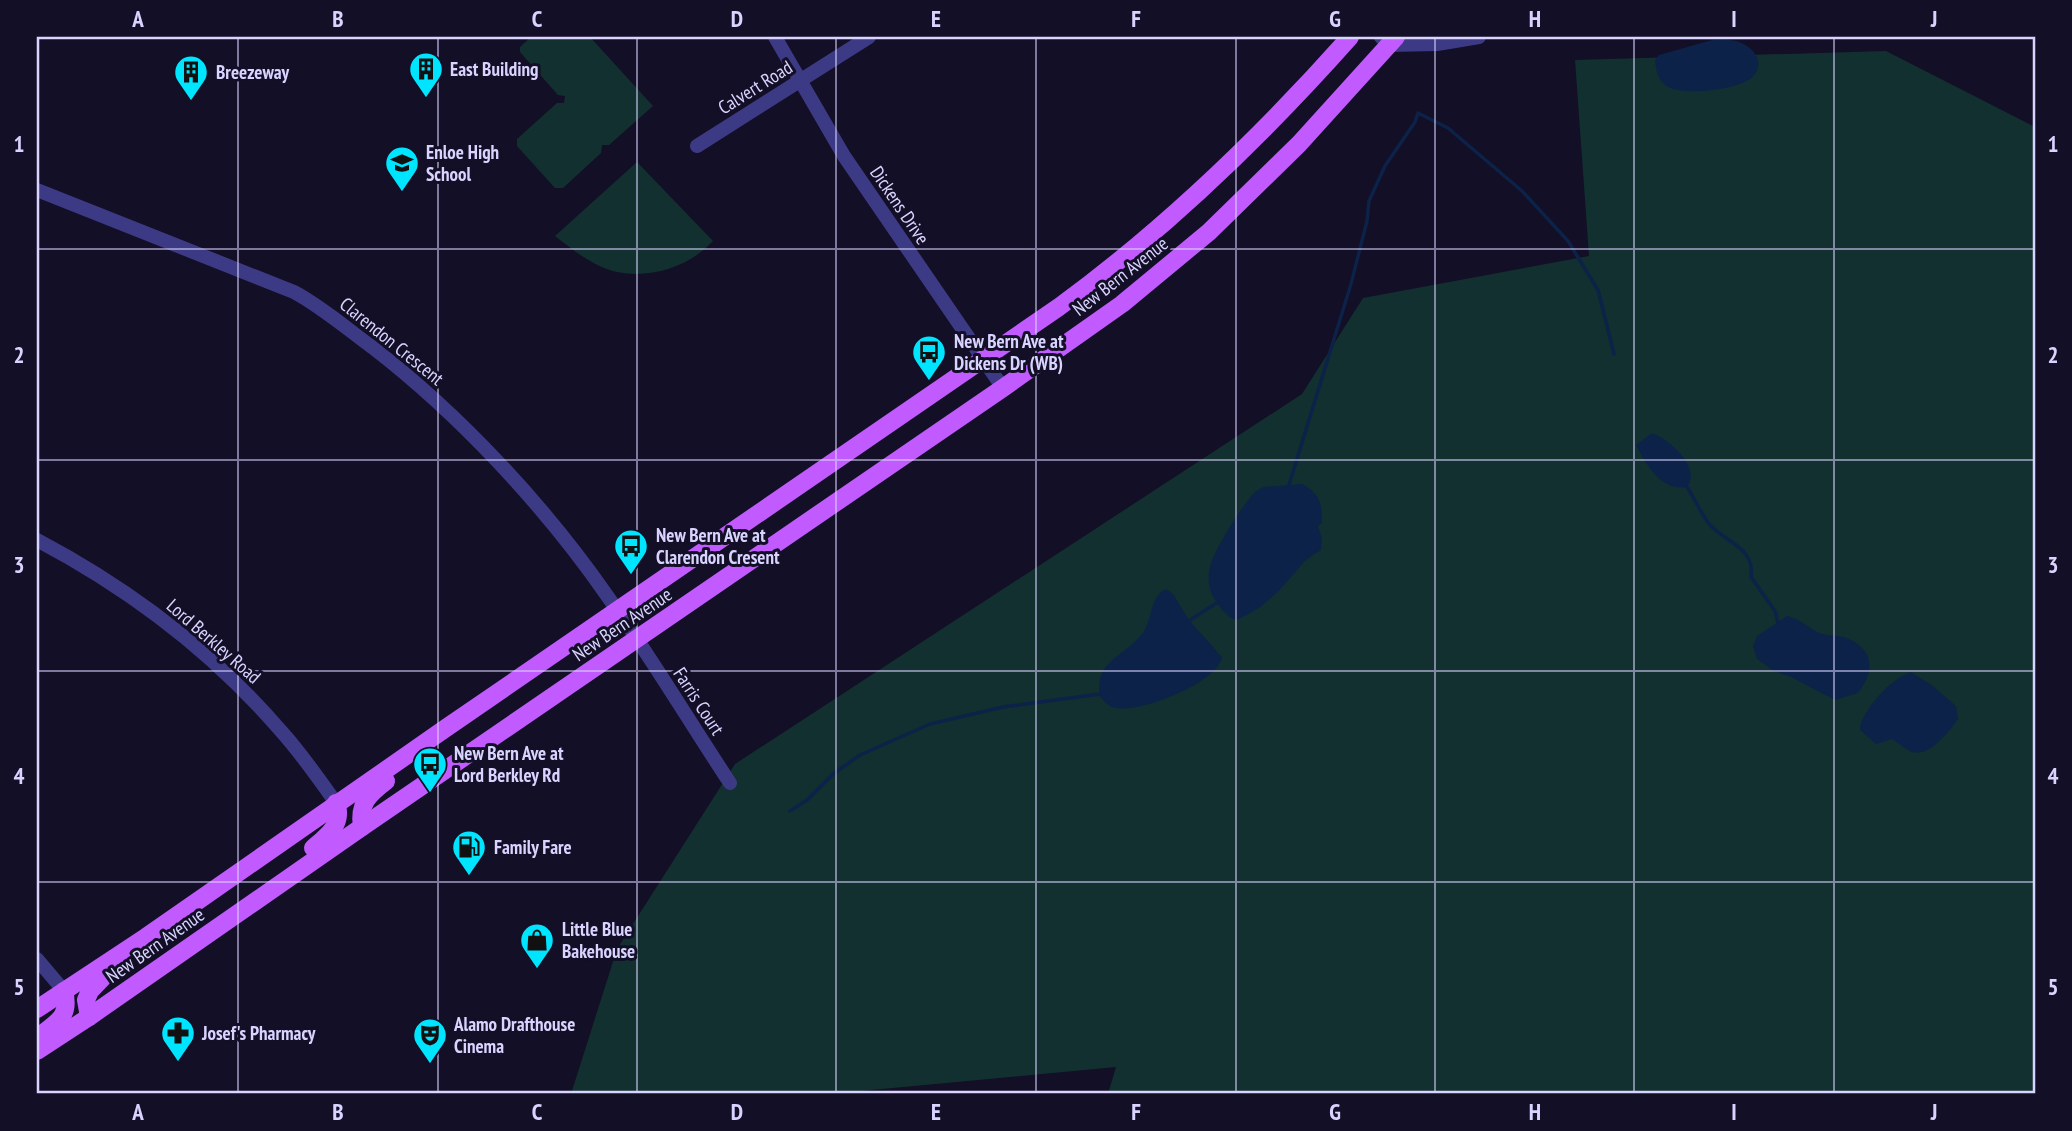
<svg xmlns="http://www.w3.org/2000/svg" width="2072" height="1131" font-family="'PT Sans Narrow',sans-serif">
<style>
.green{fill:#12302f}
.water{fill:#0c2248}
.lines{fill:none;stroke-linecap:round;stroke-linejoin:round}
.stream{stroke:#0c2248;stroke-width:3.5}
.street{stroke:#3d3a85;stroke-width:14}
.primary{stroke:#c25bff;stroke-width:18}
.grid{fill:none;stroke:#d9d4ff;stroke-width:2;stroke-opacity:0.55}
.labels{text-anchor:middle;stroke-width:6;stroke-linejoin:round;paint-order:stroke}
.poi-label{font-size:19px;font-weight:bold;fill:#d9d4ff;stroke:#130f26;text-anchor:start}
.street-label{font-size:19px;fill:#d9d4ff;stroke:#130f26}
.neatline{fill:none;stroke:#d9d4ff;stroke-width:2.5}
.grid-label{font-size:23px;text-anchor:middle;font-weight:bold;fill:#d9d4ff}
</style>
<rect width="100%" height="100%" fill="#130f26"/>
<g class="green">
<polygon points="531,37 590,37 653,106 609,145 602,145 601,153 563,188 555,188 517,146 517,139 557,103 564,103 565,96 558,95 520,52 520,47"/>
<polygon points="1886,51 2035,127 2035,1094 1108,1094 1116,1067 829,1094 571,1094 617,949 735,764 1302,394 1363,298 1589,256 1575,60"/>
<path d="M 637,162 L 713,241 C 690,266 652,279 617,272 C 594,267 573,250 555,236 Z"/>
</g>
<g class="water">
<path d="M 1712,40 C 1721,40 1731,39 1739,42 C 1756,48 1767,66 1750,79 C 1735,90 1680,97 1665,85 C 1657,78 1656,69 1655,60 L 1659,55 Z"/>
<path d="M 1652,433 C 1669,439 1702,468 1687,487 C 1661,491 1647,466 1636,445 Z"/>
<path d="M 1302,484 C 1320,493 1322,504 1322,523 L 1318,526 L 1322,538 L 1321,550 C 1300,562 1300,568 1285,584 C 1272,599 1254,613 1236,620 C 1228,617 1225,613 1220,607 C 1211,597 1207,584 1209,571 C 1211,554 1242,505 1255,492 L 1263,487 Z"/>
<path d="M 1166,589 L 1173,594 L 1189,620 L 1222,657 C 1218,683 1140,713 1116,708 C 1108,707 1104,701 1099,695 C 1099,689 1099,679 1102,673 C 1111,656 1133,648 1144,631 C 1153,616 1150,596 1166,589 Z"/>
<path d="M 1787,616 C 1801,618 1809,630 1822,634 C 1829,636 1836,635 1844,637 C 1874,648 1876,670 1858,693 L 1835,700 L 1791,677 L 1774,671 L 1757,659 L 1753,646 L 1757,636 Z"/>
<path d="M 1911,672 L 1933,686 L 1956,706 L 1958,719 C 1949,732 1930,757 1912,752 C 1905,749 1898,743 1892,739 L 1876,744 L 1860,730 C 1860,711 1893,677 1911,672 Z"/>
</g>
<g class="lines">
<g class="stream">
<path d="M 1687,487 C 1695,499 1701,514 1710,525 C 1727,543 1755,548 1751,577 L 1775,611 L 1778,623"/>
<polyline points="1288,488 1351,284 1367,221 1369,201 1385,166 1415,122 1418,113 1448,128 1522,191 1568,241 1598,290 1614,354"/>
<polyline points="1187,622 1218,602"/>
<polyline points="790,811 807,800 833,774 860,755 930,724 1003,707 1100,694"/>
</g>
<g class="street">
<polyline points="775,37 844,156 1003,388"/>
<polyline points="1381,37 1389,45 1437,44 1479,37"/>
<polyline points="697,146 869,37"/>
<path d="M 37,190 L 294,292 C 322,307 346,328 372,347 C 459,414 545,506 608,597 C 651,657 689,721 730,783"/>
<path d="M 37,540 C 128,588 213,652 281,731 C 301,753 319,779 336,803"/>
<polyline points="37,959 64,991"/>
</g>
<g class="primary">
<path d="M 362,827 C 358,804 369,794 386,781"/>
<path d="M 313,848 C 327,836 344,824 336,803"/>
<path d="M 37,1009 L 146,937 L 446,728 L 1059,307 C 1167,228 1261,137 1350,37"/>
<polyline points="89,1017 86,1000 90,991 112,968"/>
<path d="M 37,1038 C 56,1022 71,1018 64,991"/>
<polyline points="37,1051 89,1017 362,827 1003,388 1122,304 1209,232 1299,144 1396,37"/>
</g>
</g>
<path class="grid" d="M 238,37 L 238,1094M 438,37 L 438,1094M 637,37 L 637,1094M 836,37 L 836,1094M 1036,37 L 1036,1094M 1236,37 L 1236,1094M 1435,37 L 1435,1094M 1634,37 L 1634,1094M 1834,37 L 1834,1094M 37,249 L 2035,249M 37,460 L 2035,460M 37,671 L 2035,671M 37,882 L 2035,882"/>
<defs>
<g id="building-pin" transform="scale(1.75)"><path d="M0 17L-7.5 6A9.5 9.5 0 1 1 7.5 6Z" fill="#00e5ff" stroke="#130f26"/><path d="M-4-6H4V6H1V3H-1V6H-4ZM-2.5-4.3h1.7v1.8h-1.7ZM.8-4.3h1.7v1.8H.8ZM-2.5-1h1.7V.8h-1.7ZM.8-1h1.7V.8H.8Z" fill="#111"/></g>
<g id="school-pin" transform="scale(1.75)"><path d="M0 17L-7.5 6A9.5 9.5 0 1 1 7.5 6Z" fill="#00e5ff" stroke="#130f26"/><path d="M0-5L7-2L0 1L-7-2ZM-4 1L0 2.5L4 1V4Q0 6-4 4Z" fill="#111"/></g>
<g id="bus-pin" transform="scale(1.75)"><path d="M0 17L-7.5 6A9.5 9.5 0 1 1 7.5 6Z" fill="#00e5ff" stroke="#130f26"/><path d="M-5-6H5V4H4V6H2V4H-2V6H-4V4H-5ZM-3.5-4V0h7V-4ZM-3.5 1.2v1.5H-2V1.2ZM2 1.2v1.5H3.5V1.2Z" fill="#111"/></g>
<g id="fuel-pin" transform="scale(1.75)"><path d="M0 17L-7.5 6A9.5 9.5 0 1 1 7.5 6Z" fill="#00e5ff" stroke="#130f26"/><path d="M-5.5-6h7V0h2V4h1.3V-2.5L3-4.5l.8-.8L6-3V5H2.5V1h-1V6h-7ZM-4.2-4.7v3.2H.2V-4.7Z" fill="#111"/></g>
<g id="shop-pin" transform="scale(1.75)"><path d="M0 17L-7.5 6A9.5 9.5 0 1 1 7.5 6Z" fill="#00e5ff" stroke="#130f26"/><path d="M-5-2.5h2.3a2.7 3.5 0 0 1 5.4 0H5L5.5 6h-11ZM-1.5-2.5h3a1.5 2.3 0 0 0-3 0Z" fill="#111"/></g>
<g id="pharmacy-pin" transform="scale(1.75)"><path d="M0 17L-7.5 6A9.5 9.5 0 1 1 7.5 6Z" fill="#00e5ff" stroke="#130f26"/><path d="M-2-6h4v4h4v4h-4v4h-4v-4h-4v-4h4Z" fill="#111"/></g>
<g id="theatre-pin" transform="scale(1.75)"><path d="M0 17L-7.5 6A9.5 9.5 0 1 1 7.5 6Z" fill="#00e5ff" stroke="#130f26"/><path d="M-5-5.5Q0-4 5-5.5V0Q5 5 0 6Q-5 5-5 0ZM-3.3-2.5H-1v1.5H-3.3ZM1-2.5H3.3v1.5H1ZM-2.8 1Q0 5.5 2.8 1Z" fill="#111"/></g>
</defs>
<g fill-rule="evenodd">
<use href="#building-pin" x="426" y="69"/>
<use href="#building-pin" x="191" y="72"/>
<use href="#school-pin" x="402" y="163"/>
<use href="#bus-pin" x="929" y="352"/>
<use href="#bus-pin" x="631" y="546"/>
<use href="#bus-pin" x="430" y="764"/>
<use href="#fuel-pin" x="469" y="847"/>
<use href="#shop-pin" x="537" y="940"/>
<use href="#pharmacy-pin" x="178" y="1033"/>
<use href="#theatre-pin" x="430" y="1035"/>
</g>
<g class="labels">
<g class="poi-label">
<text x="450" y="76">East Building</text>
<text x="216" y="79">Breezeway</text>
<text x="426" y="159">Enloe High<tspan x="426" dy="22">School</tspan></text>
<text x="954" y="348">New Bern Ave at<tspan x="954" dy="22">Dickens Dr (WB)</tspan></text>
<text x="656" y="542">New Bern Ave at<tspan x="656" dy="22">Clarendon Cresent</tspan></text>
<text x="454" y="760">New Bern Ave at<tspan x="454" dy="22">Lord Berkley Rd</tspan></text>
<text x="494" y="854">Family Fare</text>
<text x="562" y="936">Little Blue<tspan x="562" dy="22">Bakehouse</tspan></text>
<text x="454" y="1031">Alamo Drafthouse<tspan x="454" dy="22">Cinema</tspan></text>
<text x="202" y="1040">Josef's Pharmacy</text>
</g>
<g class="street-label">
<text transform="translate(755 87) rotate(-32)" y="7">Calvert Road</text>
<text transform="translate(900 205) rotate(56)" y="7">Dickens Drive</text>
<text transform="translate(1120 276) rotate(-38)" y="7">New Bern Avenue</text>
<text transform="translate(392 341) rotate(39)" y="7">Clarendon Crescent</text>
<text transform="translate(622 624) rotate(-34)" y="7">New Bern Avenue</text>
<text transform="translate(214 641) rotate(41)" y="7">Lord Berkley Road</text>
<text transform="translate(699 701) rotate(57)" y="7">Farris Court</text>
<text transform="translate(155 945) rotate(-35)" y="7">New Bern Avenue</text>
</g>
</g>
<rect width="2072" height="1131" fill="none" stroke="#130f26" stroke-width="77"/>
<rect x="38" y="38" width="1996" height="1054" class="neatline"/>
<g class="grid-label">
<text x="138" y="27">A</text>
<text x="338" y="27">B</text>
<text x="537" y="27">C</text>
<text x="737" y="27">D</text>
<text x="936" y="27">E</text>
<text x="1136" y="27">F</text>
<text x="1335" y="27">G</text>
<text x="1535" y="27">H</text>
<text x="1734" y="27">I</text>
<text x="1934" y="27">J</text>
<text x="19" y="152">1</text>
<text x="2053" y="152">1</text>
<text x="19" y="363">2</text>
<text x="2053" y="363">2</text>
<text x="19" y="573">3</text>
<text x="2053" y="573">3</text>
<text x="19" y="784">4</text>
<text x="2053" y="784">4</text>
<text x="19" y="995">5</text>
<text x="2053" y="995">5</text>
<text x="138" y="1120">A</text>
<text x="338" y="1120">B</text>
<text x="537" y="1120">C</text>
<text x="737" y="1120">D</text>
<text x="936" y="1120">E</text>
<text x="1136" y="1120">F</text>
<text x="1335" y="1120">G</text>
<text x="1535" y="1120">H</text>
<text x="1734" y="1120">I</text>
<text x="1934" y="1120">J</text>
</g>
</svg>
